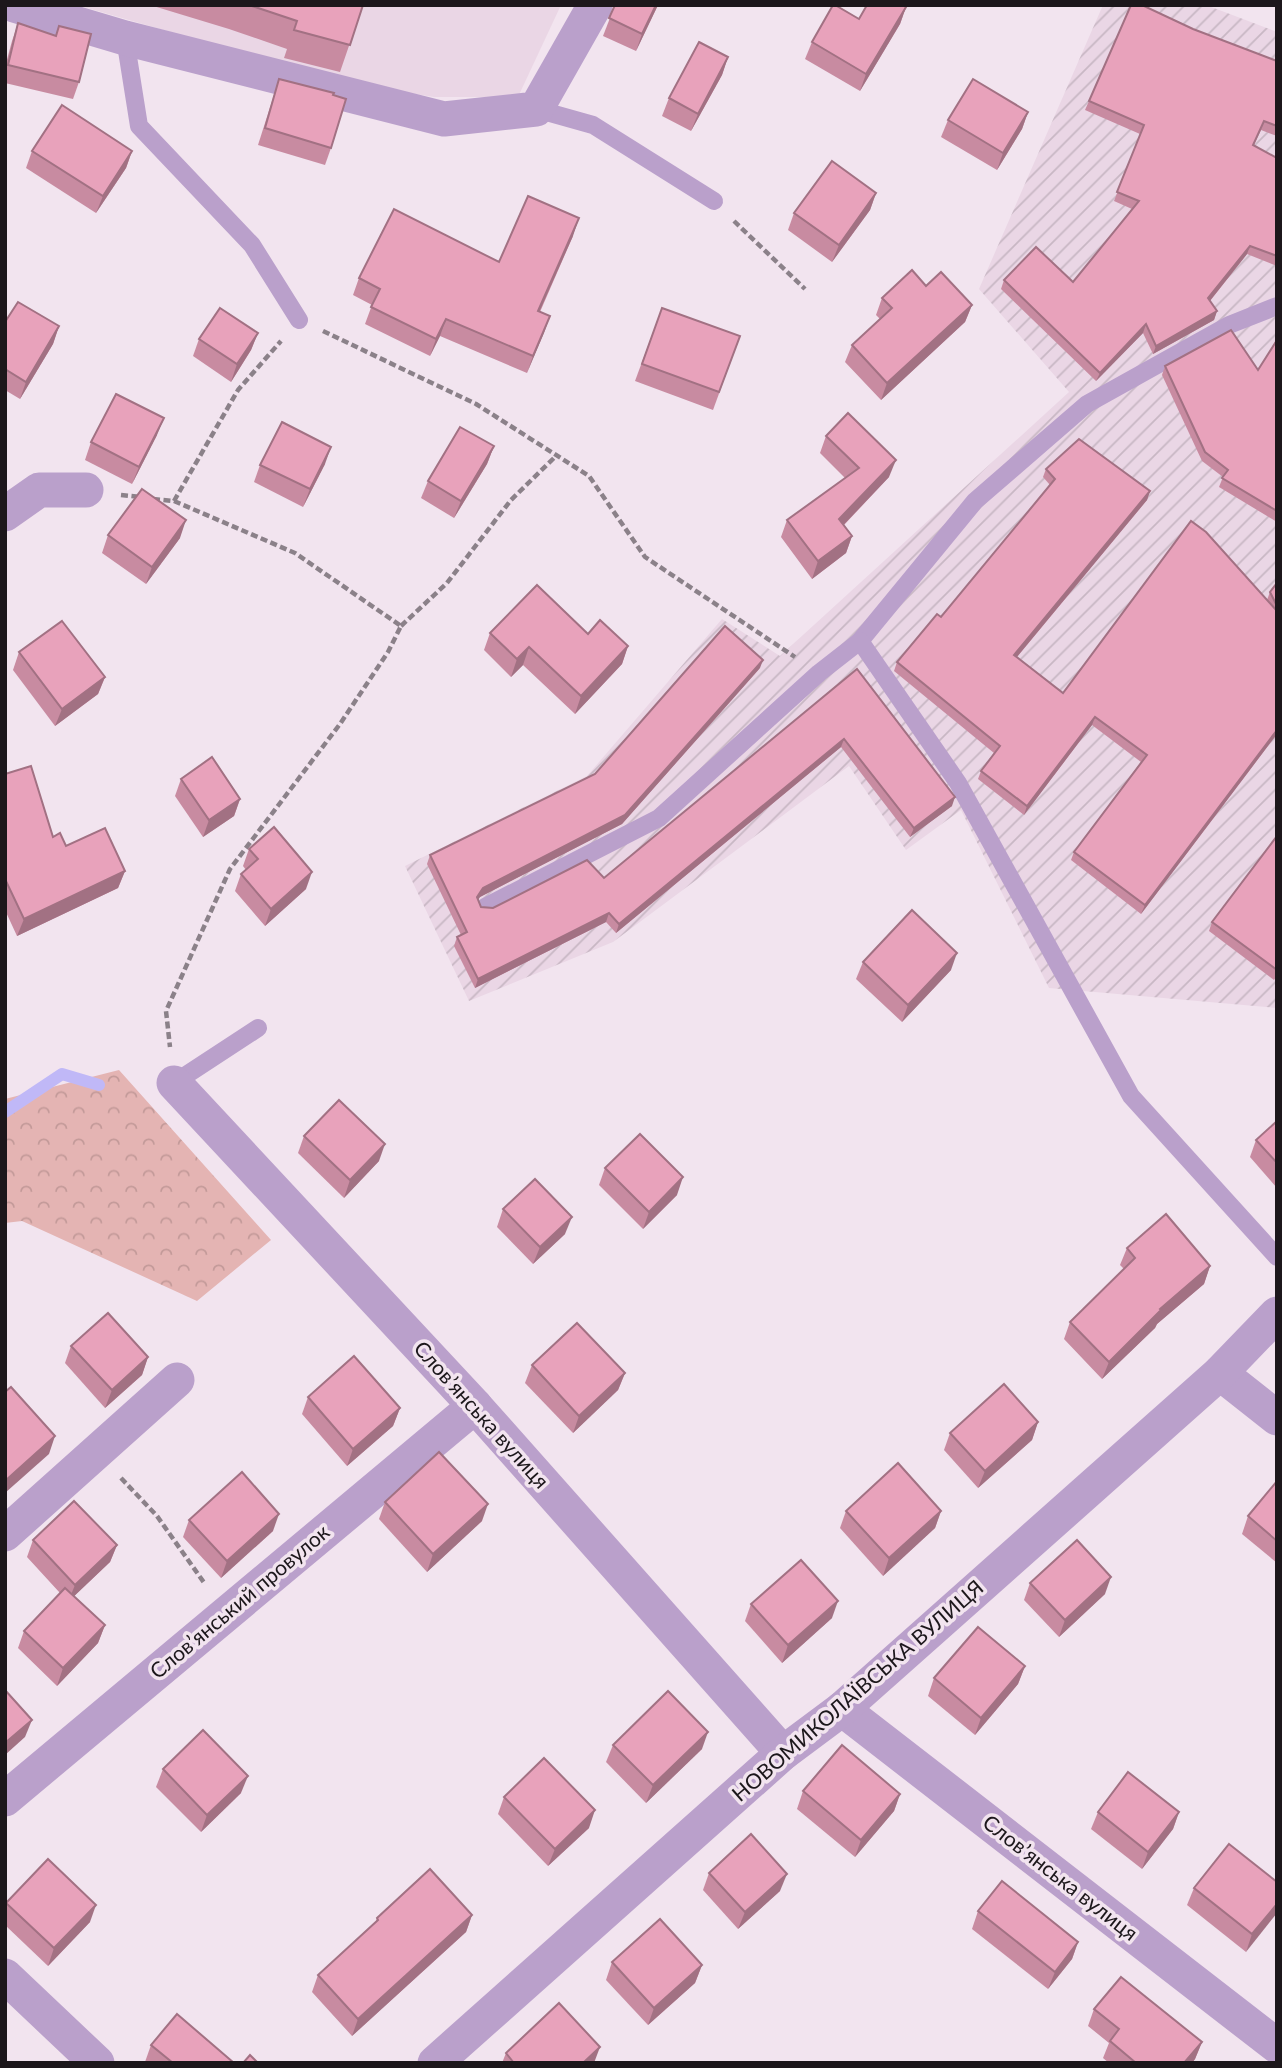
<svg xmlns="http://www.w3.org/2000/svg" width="1282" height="2068" font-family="Lato,sans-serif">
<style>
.built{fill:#ead6e5}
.industrial{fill:url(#industrial-furrows)}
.forest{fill:url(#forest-crowns)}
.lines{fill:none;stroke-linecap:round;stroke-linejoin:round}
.stream{stroke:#c0b8f7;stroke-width:12}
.path{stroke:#8b8189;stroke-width:4.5;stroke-dasharray:7 3.5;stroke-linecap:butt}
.lane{stroke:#baa0cb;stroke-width:18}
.street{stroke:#baa0cb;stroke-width:35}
.wall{fill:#c88ba1}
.shaded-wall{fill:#a27183}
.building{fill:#e8a2bb;stroke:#a27183;stroke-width:2}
.labels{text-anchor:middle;stroke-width:7;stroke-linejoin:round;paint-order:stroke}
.street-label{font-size:21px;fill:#1c171b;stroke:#f2e4ef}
</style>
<defs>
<pattern id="industrial-furrows" width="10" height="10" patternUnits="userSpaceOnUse" patternTransform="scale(1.75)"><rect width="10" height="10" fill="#ead6e5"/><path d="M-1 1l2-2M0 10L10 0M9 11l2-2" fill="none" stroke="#c8b7c4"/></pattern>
<pattern id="forest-crowns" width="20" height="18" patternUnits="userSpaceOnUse" patternTransform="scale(1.75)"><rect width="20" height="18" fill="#e4b4b3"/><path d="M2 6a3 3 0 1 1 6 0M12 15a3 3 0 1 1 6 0" fill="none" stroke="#c39a99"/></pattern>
</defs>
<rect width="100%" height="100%" fill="#f2e4ef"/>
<polygon class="built" points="77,5 561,5 518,97 434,97 347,83"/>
<polygon class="industrial" points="1103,5 1206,5 1277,32 1277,1008 1049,988 961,810 906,850 849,766 613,942 469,1001 405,866 587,776 722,619 780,656 1069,392 979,289"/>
<polygon class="forest" points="119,1070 271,1240 197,1301 22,1221 5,1223 5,1099"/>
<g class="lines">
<polyline class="stream" points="5,1112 62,1074 99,1085"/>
<g class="path">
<polyline points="734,221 805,289"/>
<polyline points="323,331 476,404 589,476 645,557 795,657"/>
<polyline points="121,495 140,497"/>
<polyline points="153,499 174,501 295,553 401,626 388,652 340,724 230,869 166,1011 170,1047"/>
<polyline points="174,501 238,390 281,341"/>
<polyline points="401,626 447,583 511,500 557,455"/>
<polyline points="121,1478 157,1516 205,1584"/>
</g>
<g class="lane">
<polyline points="125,38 139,126 252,245 299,320"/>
<polyline points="536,109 593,125 714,201"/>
<polyline points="860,641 975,501 1087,404 1229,325 1277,306"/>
<polyline points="485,907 659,818 819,673 860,641 958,783 1131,1096 1277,1257"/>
<polyline points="174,1083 258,1028"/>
</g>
<g class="street">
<polyline points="14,5 125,38 444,119 536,109 595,5"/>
<polyline points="5,514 39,490 86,490"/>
<polyline points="174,1083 475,1406 783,1753"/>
<polyline points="1220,1373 1277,1418"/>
<polyline points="5,1534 177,1380"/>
<polyline points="842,1709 1277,2046"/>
<polyline points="5,1799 475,1406"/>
<polyline points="5,1976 97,2063"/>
<polyline points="435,2063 783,1753 842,1709 1220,1373 1277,1314"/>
</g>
</g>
<g class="wall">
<polygon points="150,5 363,5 340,72 284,58 287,49 229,29"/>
<polygon points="615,5 658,5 636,51 603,36"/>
<polygon points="906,7 900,24 860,91 805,59 812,42 859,19"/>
<polygon points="18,23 79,82 73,99 5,83 5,67 12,41"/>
<polygon points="1193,29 1277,61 1277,136 1261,130 1254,145 1277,158 1277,266 1247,254 1210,301 1217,311 1214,320 1153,354 1143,333 1096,381 1001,289 1004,280 1073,282 1132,209 1114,201 1140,134 1085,110 1089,101"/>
<polygon points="728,57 722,75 691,131 662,116 669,98"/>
<polygon points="279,79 333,95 331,148 325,165 258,145"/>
<polygon points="1028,112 1022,129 997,170 941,137 948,120"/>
<polygon points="32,151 132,151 126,168 96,213 26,168"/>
<polygon points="876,193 870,210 832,262 788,230 794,213"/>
<polygon points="573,236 540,312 550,316 527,373 440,336 430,356 365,324 372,305 353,295 359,278 499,262"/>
<polygon points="926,286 972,305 965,322 881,400 845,362 852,345 880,319 876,315 882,298"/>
<polygon points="662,308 740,336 713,410 635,381"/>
<polygon points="5,322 59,326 53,344 20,399 5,390"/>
<polygon points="258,333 251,350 231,382 193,356 199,339"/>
<polygon points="1277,339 1277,522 1219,487 1223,477 1202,461 1162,375 1165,366 1258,370"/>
<polygon points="157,435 132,484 85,460 91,442"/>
<polygon points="826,436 889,477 844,525 852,536 846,553 812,579 781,537 787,520 845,478 820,453"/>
<polygon points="494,446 487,464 454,518 421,498 428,481"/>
<polygon points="325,464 303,507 254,482 260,465"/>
<polygon points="1046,469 1150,491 1147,500 1017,657 1063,693 1267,600 1270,592 1277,583 1277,734 1141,914 1071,860 1074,852 1141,762 1092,725 1024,815 978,779 981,771 994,753 894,671 897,662 941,617 1050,485 1043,477"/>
<polygon points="108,535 180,538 146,584 102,553"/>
<polygon points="490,633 588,634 628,646 622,664 575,714 523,665 511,677 484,650"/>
<polygon points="19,652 105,677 98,694 55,726 13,670"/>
<polygon points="760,668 622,824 480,897 478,899 481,907 493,908 604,878 857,669 952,806 910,837 841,747 616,933 606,922 475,988 454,946 457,937 461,935 427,864 430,855 595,774"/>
<polygon points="5,774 53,837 66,846 125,871 118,888 17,936 5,910"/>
<polygon points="181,779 240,799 234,816 203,837 175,796"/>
<polygon points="1277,836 1277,976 1274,980 1209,931 1212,922"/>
<polygon points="249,849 306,889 265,926 235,891 241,874 246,870 243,866"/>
<polygon points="863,962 951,970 902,1022 856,979"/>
<polygon points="1277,1121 1277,1188 1250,1157 1256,1140"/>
<polygon points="304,1136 379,1161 344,1198 298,1153"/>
<polygon points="605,1168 677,1195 643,1229 599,1185"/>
<polygon points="503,1209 565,1234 533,1264 497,1227"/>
<polygon points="1127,1248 1210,1266 1204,1284 1157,1324 1155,1328 1102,1379 1064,1339 1070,1322 1124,1269 1120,1265"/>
<polygon points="71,1346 148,1357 142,1375 105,1408 65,1363"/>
<polygon points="532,1365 625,1373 618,1390 573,1433 525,1383"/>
<polygon points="308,1397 400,1408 393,1426 347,1466 302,1414"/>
<polygon points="1038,1422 1032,1440 978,1488 944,1450 950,1433"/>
<polygon points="1277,1481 1277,1563 1242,1534 1248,1516"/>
<polygon points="385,1502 482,1521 427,1572 379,1519"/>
<polygon points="846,1511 941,1511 935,1528 883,1576 840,1528"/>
<polygon points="189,1520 273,1531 221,1578 183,1537"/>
<polygon points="33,1540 117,1545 110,1562 74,1596 105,1625 98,1643 57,1686 18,1648 24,1631 60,1593 27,1557"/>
<polygon points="1030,1583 1105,1594 1059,1637 1024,1600"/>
<polygon points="751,1604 832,1618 782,1663 745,1621"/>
<polygon points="1025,1666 1018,1684 975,1735 928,1696 934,1678"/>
<polygon points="613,1745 702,1749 646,1803 606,1762"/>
<polygon points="163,1769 241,1793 201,1832 156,1787"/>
<polygon points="803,1791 900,1794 894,1811 855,1857 797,1809"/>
<polygon points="504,1797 589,1828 548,1866 498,1814"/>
<polygon points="1098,1812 1179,1812 1173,1829 1142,1869 1091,1829"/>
<polygon points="709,1873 780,1891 738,1929 703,1890"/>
<polygon points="1277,1882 1246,1952 1187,1905 1194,1888"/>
<polygon points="6,1903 90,1922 48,1966 5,1925 5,1905"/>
<polygon points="978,1911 1078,1942 1072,1959 1048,1989 972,1929"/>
<polygon points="472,1915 466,1932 352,2036 312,1992 318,1975 375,1924 377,1918"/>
<polygon points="612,1962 702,1965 695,1983 648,2025 606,1980"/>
<polygon points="1094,2009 1202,2042 1195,2059 1192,2063 1109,2063 1103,2058 1109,2043 1088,2026"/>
<polygon points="151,2045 234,2063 146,2063 145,2062"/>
<polygon points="506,2053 594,2063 502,2063"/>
</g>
<g class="shaded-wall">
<polygon points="656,5 658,5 636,51 642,34"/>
<polygon points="906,7 900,24 860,91 866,74"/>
<polygon points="728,57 722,75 691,131 698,114"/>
<polygon points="1028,112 1022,129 997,170 1003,153"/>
<polygon points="132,151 126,168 96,213 103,196"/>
<polygon points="876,193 870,210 832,262 839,245"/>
<polygon points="579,218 573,236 532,328 538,311"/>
<polygon points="1250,246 1247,254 1205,307 1208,298"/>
<polygon points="972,305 965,322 881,400 887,383"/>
<polygon points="1217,311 1214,320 1153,354 1156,346"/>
<polygon points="550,316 544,333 527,373 533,356"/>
<polygon points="446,319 440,336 430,356 436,339"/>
<polygon points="1146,324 1143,333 1096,381 1100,373"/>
<polygon points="59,326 53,344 20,399 26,382"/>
<polygon points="258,333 251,350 231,382 237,364"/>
<polygon points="164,418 157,435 132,484 139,467"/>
<polygon points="494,446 487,464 454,518 461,501"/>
<polygon points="331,447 325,464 303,507 310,489"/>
<polygon points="896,460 889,477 833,536 839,519"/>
<polygon points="1150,491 1147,500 1011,664 1014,655"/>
<polygon points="186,520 180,538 146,584 152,567"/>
<polygon points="852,536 846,553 812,579 818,561"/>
<polygon points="628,646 622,664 575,714 581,696"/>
<polygon points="529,647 523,665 511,677 517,659"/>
<polygon points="763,660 760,668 622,824 480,897 474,906 477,897 483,888"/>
<polygon points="105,677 98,694 55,726 62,709"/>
<polygon points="1095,717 1092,725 1024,815 1027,806"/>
<polygon points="1277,730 1277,734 1141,914 1145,905"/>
<polygon points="844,739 841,747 616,933 619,924"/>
<polygon points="955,797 952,806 910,837 914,828"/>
<polygon points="240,799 234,816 203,837 209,820"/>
<polygon points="125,871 118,888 17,936 24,919"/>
<polygon points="312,872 306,889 265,926 271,909"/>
<polygon points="609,913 606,922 475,988 478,979"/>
<polygon points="957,953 951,970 902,1022 908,1005"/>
<polygon points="385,1144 379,1161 344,1198 350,1180"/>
<polygon points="683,1177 677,1195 643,1229 649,1212"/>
<polygon points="572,1217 565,1234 533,1264 540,1247"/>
<polygon points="1210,1266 1204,1284 1157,1324 1155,1328 1102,1379 1109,1362 1160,1309"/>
<polygon points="148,1357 142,1375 105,1408 112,1390"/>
<polygon points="625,1373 618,1390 573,1433 579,1416"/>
<polygon points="400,1408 393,1426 347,1466 353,1449"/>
<polygon points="1038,1422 1032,1440 978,1488 985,1471"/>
<polygon points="55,1436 49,1454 5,1493 5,1481"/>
<polygon points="488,1504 482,1521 427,1572 433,1554"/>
<polygon points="941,1511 935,1528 883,1576 889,1558"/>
<polygon points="279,1514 273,1531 221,1578 227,1561"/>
<polygon points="117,1545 110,1562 68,1602 75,1585"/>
<polygon points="1111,1577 1105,1594 1059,1637 1065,1620"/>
<polygon points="838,1601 832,1618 782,1663 788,1645"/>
<polygon points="105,1625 98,1643 57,1686 63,1668"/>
<polygon points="1025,1666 1018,1684 975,1735 981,1718"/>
<polygon points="32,1720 25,1737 5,1755 5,1743"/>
<polygon points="708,1732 702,1749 646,1803 653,1785"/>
<polygon points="248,1776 241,1793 201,1832 207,1815"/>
<polygon points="900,1794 894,1811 855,1857 861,1840"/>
<polygon points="595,1810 589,1828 548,1866 555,1849"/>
<polygon points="1179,1812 1173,1829 1142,1869 1148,1852"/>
<polygon points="787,1874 780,1891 738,1929 745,1912"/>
<polygon points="1277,1904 1277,1913 1246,1952 1252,1934"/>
<polygon points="96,1905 90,1922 48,1966 54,1948"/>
<polygon points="472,1915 466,1932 352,2036 358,2019"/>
<polygon points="1078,1942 1072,1959 1048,1989 1055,1972"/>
<polygon points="702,1965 695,1983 648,2025 654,2008"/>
<polygon points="1202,2042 1195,2059 1192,2063 1184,2063"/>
<polygon points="600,2047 594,2063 583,2063"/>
</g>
<g class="building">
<polygon points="249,5 363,5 350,45 294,30 297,21"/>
<polygon points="615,5 656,5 642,34 609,18"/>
<polygon points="833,5 835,5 859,19 867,5 903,5 906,7 866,74 812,42"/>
<polygon points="1131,5 1142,5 1193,29 1277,61 1277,126 1264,121 1253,145 1277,158 1277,256 1250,246 1208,298 1217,311 1156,346 1146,324 1100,373 1004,280 1036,247 1073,282 1139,201 1117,192 1144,125 1089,101"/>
<polygon points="18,23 56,36 59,26 91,34 79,82 8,65"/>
<polygon points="699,42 728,57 698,114 669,98"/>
<polygon points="279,79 334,93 333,95 346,99 331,148 265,128"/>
<polygon points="973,79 1028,112 1003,153 948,120"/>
<polygon points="62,105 132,151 103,196 32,151"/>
<polygon points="832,161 876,193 839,245 794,213"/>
<polygon points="528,196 579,218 538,311 550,316 533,356 446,319 436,339 371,307 380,289 359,278 394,209 499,262"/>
<polygon points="912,270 926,286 941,272 972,305 887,383 852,345 892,308 882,298"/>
<polygon points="18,302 59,326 26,382 5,369 5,322"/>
<polygon points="220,308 258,333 237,364 199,339"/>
<polygon points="662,308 740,336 719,392 642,364"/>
<polygon points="1231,330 1258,370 1277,340 1277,511 1222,478 1228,470 1205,452 1165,366"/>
<polygon points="116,394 164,418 139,467 91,442"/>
<polygon points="848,413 896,460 839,519 852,536 818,561 787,520 859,468 826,436"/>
<polygon points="282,422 331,447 310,489 260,465"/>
<polygon points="460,427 494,446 461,501 428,481"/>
<polygon points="1079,439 1150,491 1014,655 1063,693 1191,521 1206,532 1277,611 1277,730 1145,905 1074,852 1147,755 1095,717 1027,806 981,771 1000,746 897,662 937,614 941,617 1055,479 1046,469"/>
<polygon points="142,489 186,520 152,567 108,535"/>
<polygon points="1277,583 1277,606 1270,592"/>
<polygon points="537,585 588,634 600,620 628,646 581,696 529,647 517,659 490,633"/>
<polygon points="62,621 105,677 62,709 19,652"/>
<polygon points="725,626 763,660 625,815 483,888 477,897 481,907 493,908 587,860 604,878 857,669 955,797 914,828 844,739 619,924 609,913 478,979 457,937 467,932 430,855 595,774"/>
<polygon points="212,757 240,799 209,820 181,779"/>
<polygon points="31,766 53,837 60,833 66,846 105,828 125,871 24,919 5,879 5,774"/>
<polygon points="274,827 312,872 271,909 241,874 258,859 249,849"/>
<polygon points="1277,836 1277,970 1212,922"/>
<polygon points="912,910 957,953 908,1005 863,962"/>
<polygon points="339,1100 385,1144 350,1180 304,1136"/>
<polygon points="1277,1121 1277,1163 1256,1140"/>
<polygon points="640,1134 683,1177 649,1212 605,1168"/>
<polygon points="535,1179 572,1217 540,1247 503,1209"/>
<polygon points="1166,1214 1210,1266 1160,1309 1161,1310 1109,1362 1070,1322 1135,1258 1127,1248"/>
<polygon points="108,1313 148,1357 112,1390 71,1346"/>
<polygon points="577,1323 625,1373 579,1416 532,1365"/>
<polygon points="354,1356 400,1408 353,1449 308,1397"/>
<polygon points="1004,1384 1038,1422 985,1471 950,1433"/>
<polygon points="11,1387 55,1436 5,1481 5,1392"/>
<polygon points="439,1452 488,1504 433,1554 385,1502"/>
<polygon points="898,1463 941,1511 889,1558 846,1511"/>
<polygon points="242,1472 279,1514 227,1561 189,1520"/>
<polygon points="1277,1481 1277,1541 1248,1516"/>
<polygon points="74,1501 117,1545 75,1585 33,1540"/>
<polygon points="1077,1540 1111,1577 1065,1620 1030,1583"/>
<polygon points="801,1560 838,1601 788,1645 751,1604"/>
<polygon points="65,1588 105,1625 63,1668 24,1631"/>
<polygon points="978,1627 1025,1666 981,1718 934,1678"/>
<polygon points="5,1690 32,1720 5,1743"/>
<polygon points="668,1691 708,1732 653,1785 613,1745"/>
<polygon points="203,1730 248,1776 207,1815 163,1769"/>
<polygon points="842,1745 900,1794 861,1840 803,1791"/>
<polygon points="544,1758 595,1810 555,1849 504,1797"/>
<polygon points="1128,1772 1179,1812 1148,1852 1098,1812"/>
<polygon points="751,1834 787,1874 745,1912 709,1873"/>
<polygon points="1229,1844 1277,1882 1277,1904 1252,1934 1194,1888"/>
<polygon points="48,1859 96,1905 54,1948 6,1903"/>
<polygon points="430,1869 472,1915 358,2019 318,1975 378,1920 377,1918"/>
<polygon points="1002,1881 1078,1942 1055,1972 978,1911"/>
<polygon points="660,1919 702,1965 654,2008 612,1962"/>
<polygon points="1121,1977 1202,2042 1184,2063 1136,2063 1110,2041 1119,2029 1094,2009"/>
<polygon points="559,2003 600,2047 583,2063 514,2063 506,2053"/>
<polygon points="177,2014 234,2063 173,2063 151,2045"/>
<polygon points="250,2055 258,2063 243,2063"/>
</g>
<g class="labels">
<g class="street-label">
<text transform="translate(481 1415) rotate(48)" y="7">Словʼянська вулиця</text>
<text transform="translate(240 1602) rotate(-40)" y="7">Словʼянський провулок</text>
<text transform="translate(858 1691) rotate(-41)" y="7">НОВОМИКОЛАЇВСЬКА ВУЛИЦЯ</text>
<text transform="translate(1060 1878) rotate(38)" y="7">Словʼянська вулиця</text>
</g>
</g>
<rect width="1282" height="2068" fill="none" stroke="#1c171b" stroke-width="14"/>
</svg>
